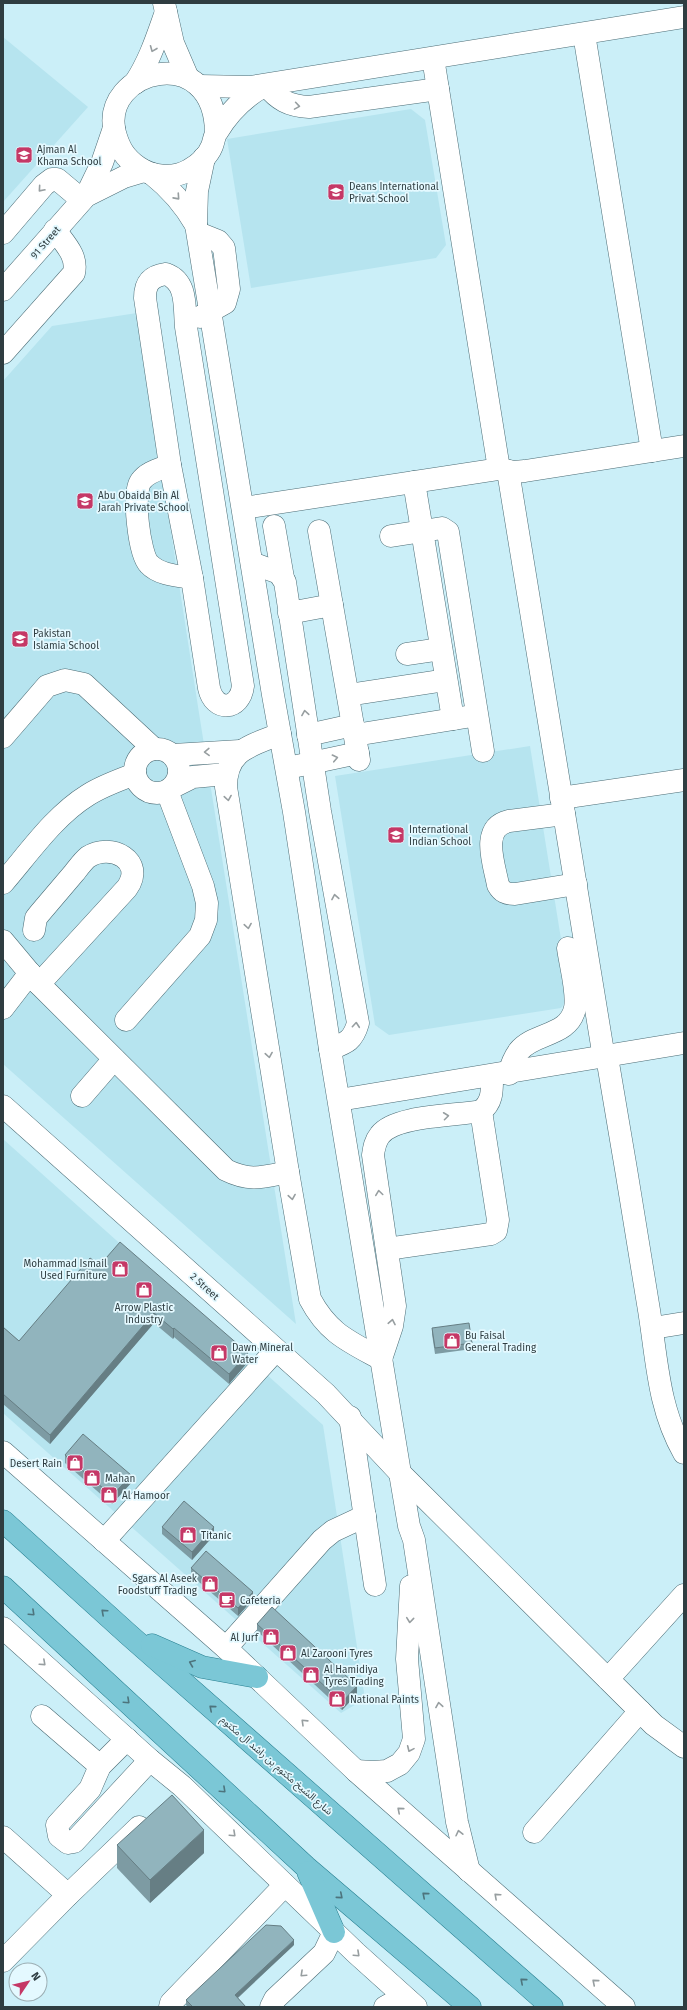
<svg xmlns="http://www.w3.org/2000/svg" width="687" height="2010" font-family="'Fira Sans','Noto Sans Arabic',sans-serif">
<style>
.built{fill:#b6e4ef}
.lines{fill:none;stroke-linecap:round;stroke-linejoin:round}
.minor-casing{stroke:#4c6c75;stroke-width:23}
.major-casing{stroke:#277f90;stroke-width:23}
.minor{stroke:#fff;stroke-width:22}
.major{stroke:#7bc7d6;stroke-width:22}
.wall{fill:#7d9ba3}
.shaded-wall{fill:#667e84}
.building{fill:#91b4bd;stroke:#667e84}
.oneway{stroke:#979ea0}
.oneway2{stroke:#4d747d}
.labels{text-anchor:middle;stroke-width:3.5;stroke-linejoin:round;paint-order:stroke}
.poi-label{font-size:10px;fill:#2f3d41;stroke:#e4f9ff;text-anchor:start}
.street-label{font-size:10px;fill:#2f3d41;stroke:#e4f9ff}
</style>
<rect width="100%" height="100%" fill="#cbeff8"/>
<g class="built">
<polygon points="3,37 88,107 3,202"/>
<polygon points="411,109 425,120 446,245 436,258 251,288 227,139"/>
<polygon points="137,313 199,713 296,1324 3,1064 3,381 52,326"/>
<polygon points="530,746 570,995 561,1008 389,1035 375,1025 335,776"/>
<polygon points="3,1139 323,1425 365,1699 341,1713 3,1413"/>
</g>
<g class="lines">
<g class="minor-casing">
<g id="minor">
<polyline points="164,3 173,43 188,78"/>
<polyline points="584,34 652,451"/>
<polyline points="433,58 499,469"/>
<path d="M 135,83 C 150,60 157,37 166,12"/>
<path d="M 266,85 C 278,100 289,106 309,107 L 438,89"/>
<polyline points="199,86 250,87 684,17"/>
<path d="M 216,133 C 215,40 99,69 115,133 C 119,148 125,158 138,167 C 152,177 174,179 189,170 C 198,165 208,156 212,146 C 214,141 214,136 217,132 C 229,112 244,97 264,86"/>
<polyline points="204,158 197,191 196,225 273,695 294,812 330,1049 400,1473 409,1526 414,1540 457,1822 469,1871"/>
<path d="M 152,174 C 171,189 184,204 196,225"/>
<polyline points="86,196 102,163 114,128"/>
<polyline points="3,233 44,185 52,179 57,179 82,200"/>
<polyline points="198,233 218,241 224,248 229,289 225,303 200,317"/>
<path d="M 166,274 C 188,282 184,307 186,327 L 243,686 C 240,711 214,712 209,688 L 192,578 L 170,465 L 145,298 C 145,283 151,276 166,274 Z"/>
<polyline points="3,290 86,196 124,177 144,171"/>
<path d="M 3,353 L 74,273 C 78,256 65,244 55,230"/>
<path d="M 170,465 C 160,469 147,472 141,481 C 132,492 139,554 149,564 C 159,575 179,576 192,578"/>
<polyline points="508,471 604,1058"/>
<polyline points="414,482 453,719"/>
<polyline points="243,508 499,469 514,472 525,471 684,446"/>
<polyline points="274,526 283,578"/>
<polyline points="319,531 359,760"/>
<polyline points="391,536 442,528 448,532 483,751"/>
<path d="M 252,563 L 279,573 L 285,582 L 320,811 L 358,1023 C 353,1041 346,1043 330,1049"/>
<polyline points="289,613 332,605"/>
<polyline points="407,654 441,649"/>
<polyline points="348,695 446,680"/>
<path d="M 280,734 C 250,746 226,750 226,787 L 288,1172 L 310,1299 C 328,1333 348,1341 381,1359 L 392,1326 L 395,1306 L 373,1155 C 374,1148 375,1141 380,1135 C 395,1115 456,1116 481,1111 C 493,1102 492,1090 492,1076"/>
<polyline points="308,735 353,725"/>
<polyline points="355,735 466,717"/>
<polyline points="3,737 47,686 65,680 84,684 154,749"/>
<circle cx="157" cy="771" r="22"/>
<polyline points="173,755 240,751"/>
<polyline points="297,766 358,753"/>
<polyline points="173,787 193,777 226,774"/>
<polyline points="561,798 684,780"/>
<path d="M 564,814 L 509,821 C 480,828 494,863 498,885 C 502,892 506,894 515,894 L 576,884"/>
<path d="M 3,883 C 29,853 54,816 88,795 C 102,786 119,780 135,774"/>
<path d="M 34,930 L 36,918 L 40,913 C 51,900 62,887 74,873 C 78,868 83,861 88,857 C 111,842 146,861 127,888 L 39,984"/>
<path d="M 3,941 L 39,984 L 226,1170 C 250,1182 263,1177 288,1172"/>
<polyline points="3,1008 30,973"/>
<polyline points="126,1020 200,936 206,920 207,903 203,886 167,791"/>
<path d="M 607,1057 C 621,1139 635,1222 648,1304 C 657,1356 657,1406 684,1453"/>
<path d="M 509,1074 C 511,1065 514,1058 519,1051 C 534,1032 569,1037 575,1008 C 578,992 570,964 568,948"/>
<polyline points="82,1096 114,1059"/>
<polyline points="339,1100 684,1043"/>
<polyline points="3,1106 326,1394 400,1473 640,1711"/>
<polyline points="387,1249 491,1234 496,1231 498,1220 481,1111"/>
<polyline points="653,1328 684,1323"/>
<polyline points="350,1417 375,1585"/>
<polyline points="3,1452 226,1648 356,1771 624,2007"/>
<polyline points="104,1541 276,1350"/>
<polyline points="3,1628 150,1760 182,1786 356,1953 416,2007"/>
<polyline points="226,1648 322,1540 333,1531 365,1516"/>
<polyline points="608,1679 684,1595"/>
<polyline points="42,1716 100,1766"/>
<polyline points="127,1739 100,1766 90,1789 57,1825 59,1836 68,1843 74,1842 150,1760"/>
<polyline points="356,1771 373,1772 387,1771 400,1764 409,1753 414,1739 407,1659 411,1586"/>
<polyline points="534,1832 640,1711 654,1725 684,1747"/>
<polyline points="3,1837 68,1895"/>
<polyline points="3,1961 68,1895 139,1827"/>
<polyline points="170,2007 171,2003 285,1885"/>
<polyline points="271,2007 275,1999 324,1953 334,1932"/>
<polyline points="385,2007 394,2002 408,2000"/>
</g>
</g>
<g class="major-casing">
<g id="major">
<polyline points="3,1521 129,1635 552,2007"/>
<polyline points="3,1587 306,1867 470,2007"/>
<polyline points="152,1645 202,1667 257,1677"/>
<polyline points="308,1872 334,1932"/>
</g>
</g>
<use href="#minor" class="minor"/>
<use href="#major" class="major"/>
</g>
<g class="wall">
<polygon points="100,1265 248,1362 229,1384 174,1337 173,1339 154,1323 50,1444 3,1404 3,1327 19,1341"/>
<polygon points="432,1328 472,1343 472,1349 435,1354 432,1334"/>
<polygon points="65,1455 131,1483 112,1504 65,1463"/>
<polygon points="162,1527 214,1535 192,1560 162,1534"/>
<polygon points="191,1568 253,1599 238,1616 191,1575"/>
<polygon points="257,1624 357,1694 342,1710 257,1631"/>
<polygon points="117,1845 204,1853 150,1903 117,1868"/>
<polygon points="294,1945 238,1998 246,2007 188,2007 186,2005 186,2000"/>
</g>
<g class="shaded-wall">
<polygon points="154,1313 154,1323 50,1444 50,1435"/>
<polygon points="174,1328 174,1337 173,1339 173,1329"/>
<polygon points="248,1353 248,1362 229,1384 229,1374"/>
<polygon points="131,1475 131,1483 112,1504 112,1496"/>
<polygon points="214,1527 214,1535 192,1560 192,1552"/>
<polygon points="253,1592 253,1599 238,1616 238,1608"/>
<polygon points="357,1686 357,1694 342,1710 342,1702"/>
<polygon points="204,1830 204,1853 150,1903 150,1880"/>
<polygon points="294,1940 294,1945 235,2000 235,1995"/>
</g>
<g class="building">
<polygon points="120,1242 248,1353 229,1374 174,1328 173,1329 154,1313 50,1435 3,1394 3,1327 19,1341 90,1258 100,1265"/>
<polygon points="469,1323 472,1343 435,1348 432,1328"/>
<polygon points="83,1434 131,1475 112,1496 65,1455"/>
<polygon points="184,1501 214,1527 192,1552 162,1527"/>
<polygon points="206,1551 253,1592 238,1608 191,1568"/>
<polygon points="272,1607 357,1686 342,1702 257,1624"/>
<polygon points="172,1795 204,1830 150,1880 117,1845"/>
<polygon points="266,1925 281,1926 294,1940 235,1995 246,2007 193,2007 186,2000"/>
</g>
<defs><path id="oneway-chevron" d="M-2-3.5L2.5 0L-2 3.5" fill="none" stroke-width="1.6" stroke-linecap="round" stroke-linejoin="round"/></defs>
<g class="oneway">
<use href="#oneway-chevron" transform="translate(153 49) rotate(112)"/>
<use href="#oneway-chevron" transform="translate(297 106) rotate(9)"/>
<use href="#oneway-chevron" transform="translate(41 189) rotate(131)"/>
<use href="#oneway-chevron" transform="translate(177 197) rotate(48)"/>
<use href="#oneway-chevron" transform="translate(305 713) rotate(-99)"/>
<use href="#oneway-chevron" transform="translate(207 752) rotate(178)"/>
<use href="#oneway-chevron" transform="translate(335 758) rotate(-12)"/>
<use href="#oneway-chevron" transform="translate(228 798) rotate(81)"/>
<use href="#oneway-chevron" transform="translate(335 897) rotate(-100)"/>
<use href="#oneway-chevron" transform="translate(248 926) rotate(81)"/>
<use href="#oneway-chevron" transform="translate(356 1025) rotate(-85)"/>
<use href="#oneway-chevron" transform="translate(269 1055) rotate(81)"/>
<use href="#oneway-chevron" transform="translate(446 1116) rotate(-7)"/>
<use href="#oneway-chevron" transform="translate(379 1193) rotate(-98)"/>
<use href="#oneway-chevron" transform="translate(292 1197) rotate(81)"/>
<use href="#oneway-chevron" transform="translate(392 1322) rotate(-79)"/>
<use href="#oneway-chevron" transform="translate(410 1620) rotate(96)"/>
<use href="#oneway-chevron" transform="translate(43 1663) rotate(42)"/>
<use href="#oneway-chevron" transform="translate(439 1705) rotate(-99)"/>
<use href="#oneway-chevron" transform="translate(304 1722) rotate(-136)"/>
<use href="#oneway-chevron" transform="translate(410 1749) rotate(114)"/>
<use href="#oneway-chevron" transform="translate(400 1810) rotate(-139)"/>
<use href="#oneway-chevron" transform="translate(459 1833) rotate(-103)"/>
<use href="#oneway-chevron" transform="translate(233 1834) rotate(43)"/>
<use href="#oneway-chevron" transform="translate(497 1896) rotate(-138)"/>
<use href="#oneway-chevron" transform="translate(357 1954) rotate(43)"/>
<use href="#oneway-chevron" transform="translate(303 1974) rotate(137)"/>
<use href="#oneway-chevron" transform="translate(595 1982) rotate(-140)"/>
</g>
<g class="oneway2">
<use href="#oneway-chevron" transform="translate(104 1612) rotate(-138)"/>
<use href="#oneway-chevron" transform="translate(32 1613) rotate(43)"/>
<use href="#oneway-chevron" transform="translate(192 1663) rotate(-158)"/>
<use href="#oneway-chevron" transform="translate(127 1701) rotate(43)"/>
<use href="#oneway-chevron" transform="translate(212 1708) rotate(-139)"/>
<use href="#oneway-chevron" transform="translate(223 1790) rotate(43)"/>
<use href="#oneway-chevron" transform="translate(425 1895) rotate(-139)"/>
<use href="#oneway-chevron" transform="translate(340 1896) rotate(40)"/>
<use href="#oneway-chevron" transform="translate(523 1981) rotate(-139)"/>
</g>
<defs>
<g id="school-square" transform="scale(0.9)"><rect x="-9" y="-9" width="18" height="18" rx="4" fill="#c53866" stroke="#e4f9ff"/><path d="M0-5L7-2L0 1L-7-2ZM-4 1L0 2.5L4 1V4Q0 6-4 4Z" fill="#fff"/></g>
<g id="shop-square" transform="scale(0.9)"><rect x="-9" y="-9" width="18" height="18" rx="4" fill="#c53866" stroke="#e4f9ff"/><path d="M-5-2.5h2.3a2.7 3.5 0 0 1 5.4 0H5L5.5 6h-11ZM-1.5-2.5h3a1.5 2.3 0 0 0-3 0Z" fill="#fff"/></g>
<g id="cafe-square" transform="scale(0.9)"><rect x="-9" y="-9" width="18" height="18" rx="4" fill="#c53866" stroke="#e4f9ff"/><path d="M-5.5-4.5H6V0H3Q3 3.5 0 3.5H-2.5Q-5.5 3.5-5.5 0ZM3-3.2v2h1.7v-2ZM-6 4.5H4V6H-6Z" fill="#fff"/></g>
</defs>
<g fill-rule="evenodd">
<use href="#school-square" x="24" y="155"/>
<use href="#school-square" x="336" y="192"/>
<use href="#school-square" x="85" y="501"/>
<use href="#school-square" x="20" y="639"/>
<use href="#school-square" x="396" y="835"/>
<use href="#shop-square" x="120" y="1269"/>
<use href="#shop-square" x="144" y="1290"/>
<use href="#shop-square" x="452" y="1341"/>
<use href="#shop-square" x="219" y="1353"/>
<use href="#shop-square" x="75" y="1463"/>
<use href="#shop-square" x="92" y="1478"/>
<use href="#shop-square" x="109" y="1495"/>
<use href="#shop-square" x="188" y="1535"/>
<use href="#shop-square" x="210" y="1584"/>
<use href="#cafe-square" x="227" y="1600"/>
<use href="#shop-square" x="271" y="1637"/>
<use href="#shop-square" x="288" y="1653"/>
<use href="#shop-square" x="311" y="1675"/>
<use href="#shop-square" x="337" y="1699"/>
</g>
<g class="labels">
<g class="poi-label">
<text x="37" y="153">Ajman Al<tspan x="37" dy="12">Khama School</tspan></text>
<text x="349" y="190">Deans International<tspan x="349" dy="12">Privat School</tspan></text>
<text x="98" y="499">Abu Obaida Bin Al<tspan x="98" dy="12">Jarah Private School</tspan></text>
<text x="33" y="637">Pakistan<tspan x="33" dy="12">Islamia School</tspan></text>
<text x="409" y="833">International<tspan x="409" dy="12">Indian School</tspan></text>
<text x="107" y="1267" text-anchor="end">Mohammad Ismail<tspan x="107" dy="12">Used Furniture</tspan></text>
<text x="144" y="1311" text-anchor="middle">Arrow Plastic<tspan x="144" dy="12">Industry</tspan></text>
<text x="465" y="1339">Bu Faisal<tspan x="465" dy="12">General Trading</tspan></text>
<text x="232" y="1351">Dawn Mineral<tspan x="232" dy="12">Water</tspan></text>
<text x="62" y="1467" text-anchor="end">Desert Rain</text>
<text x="105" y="1482">Mahan</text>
<text x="122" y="1499">Al Hamoor</text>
<text x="201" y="1539">Titanic</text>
<text x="197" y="1582" text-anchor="end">Sgars Al Aseek<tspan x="197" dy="12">Foodstuff Trading</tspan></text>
<text x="240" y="1604">Cafeteria</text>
<text x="258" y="1641" text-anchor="end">Al Jurf</text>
<text x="301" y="1657">Al Zarooni Tyres</text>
<text x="324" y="1673">Al Hamidiya<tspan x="324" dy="12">Tyres Trading</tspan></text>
<text x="350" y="1703">National Paints</text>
</g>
<g class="street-label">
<text transform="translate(45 242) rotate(-49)" y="4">91 Street</text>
<text transform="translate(205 1286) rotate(42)" y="4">2 Street</text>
<text transform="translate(277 1765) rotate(41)" y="4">شارع الشيخ مكتوم بن راشد آل مكتوم</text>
</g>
</g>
<rect width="687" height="2010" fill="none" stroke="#2f3d41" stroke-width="8"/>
<g transform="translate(28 1982) rotate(55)"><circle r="19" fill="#e4f9ff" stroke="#9caeb3"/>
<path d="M0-3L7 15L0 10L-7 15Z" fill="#c53866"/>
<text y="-6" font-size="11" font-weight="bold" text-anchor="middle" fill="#2f3d41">N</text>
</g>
</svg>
